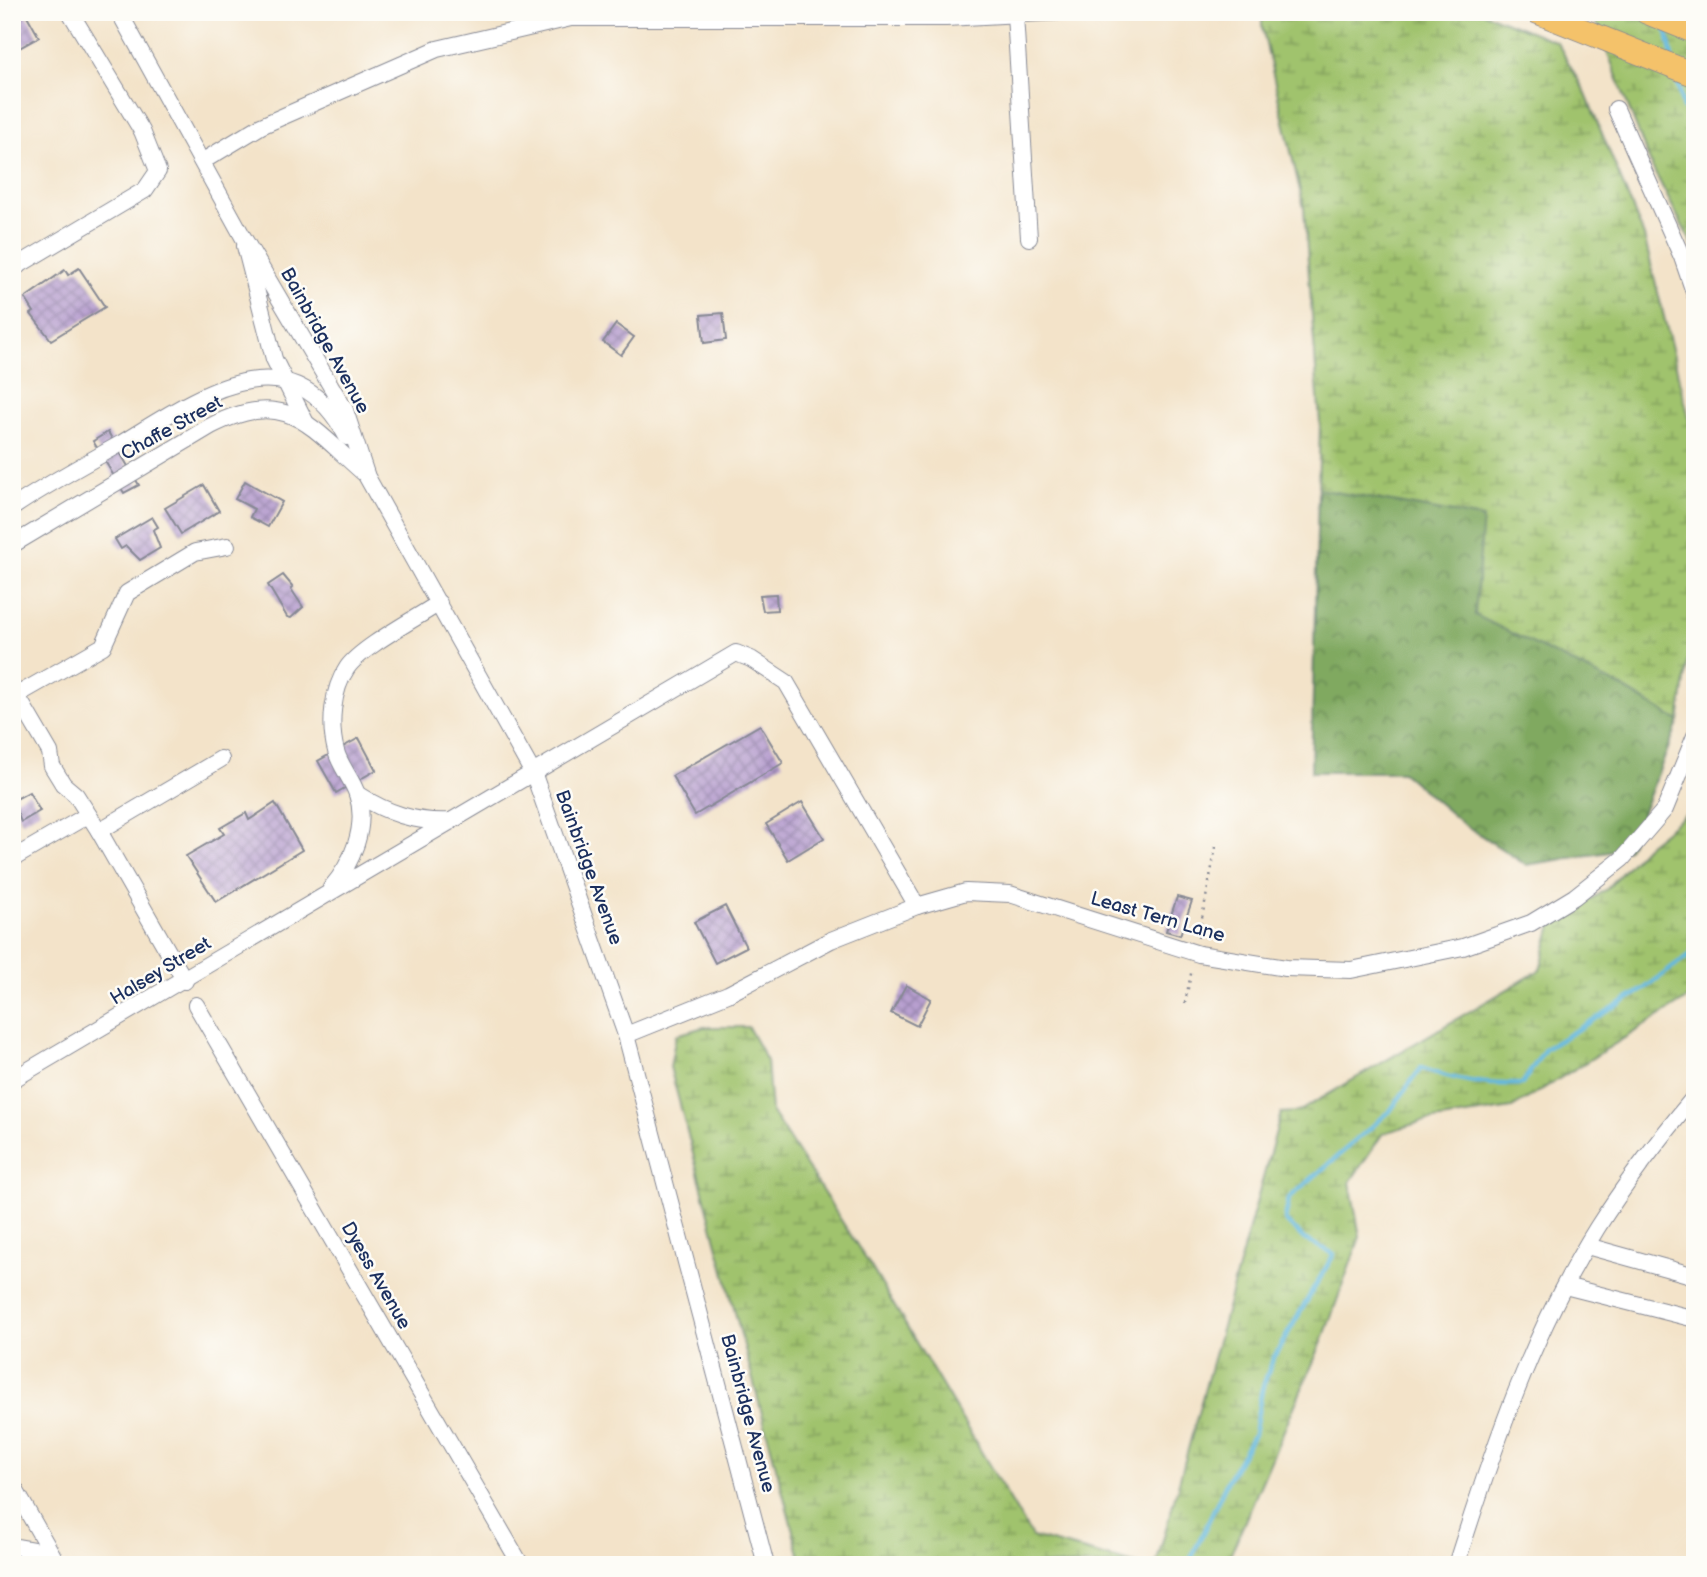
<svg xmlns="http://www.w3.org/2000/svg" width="1707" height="1577" font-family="'Balsamiq Sans',sans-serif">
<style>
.forest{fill:url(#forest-crowns);stroke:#4e6c5f;stroke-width:2}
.wetland{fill:url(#wetland-marsh);stroke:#5e7966;stroke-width:2}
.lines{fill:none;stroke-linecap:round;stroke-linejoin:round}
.stream{stroke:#62b8df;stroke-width:4.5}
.building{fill:url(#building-cross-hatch)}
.minor-casing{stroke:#878994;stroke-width:18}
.highway-casing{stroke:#878994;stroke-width:25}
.path{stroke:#878994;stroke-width:2.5;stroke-dasharray:2 5;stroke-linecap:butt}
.minor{stroke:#fff;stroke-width:16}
.highway{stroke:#f4c26a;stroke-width:23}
.labels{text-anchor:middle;stroke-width:5;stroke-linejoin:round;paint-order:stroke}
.street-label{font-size:19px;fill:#1b2f5e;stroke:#fdfcf7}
</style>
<defs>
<pattern id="forest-crowns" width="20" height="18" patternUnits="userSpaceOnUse" patternTransform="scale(1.75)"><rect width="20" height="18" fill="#80a960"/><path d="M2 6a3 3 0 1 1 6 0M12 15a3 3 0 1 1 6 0" fill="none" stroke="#688a52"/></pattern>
<pattern id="wetland-marsh" width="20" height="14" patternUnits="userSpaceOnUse" patternTransform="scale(1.75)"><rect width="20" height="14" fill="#a0c36d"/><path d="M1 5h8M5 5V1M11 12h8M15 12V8" fill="none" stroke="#829f5d"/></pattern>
<pattern id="building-cross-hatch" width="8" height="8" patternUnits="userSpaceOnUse" patternTransform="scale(1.75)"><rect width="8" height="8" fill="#b79fcf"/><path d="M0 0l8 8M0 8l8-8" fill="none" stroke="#9482ab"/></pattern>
</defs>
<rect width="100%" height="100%" fill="#fdfcf7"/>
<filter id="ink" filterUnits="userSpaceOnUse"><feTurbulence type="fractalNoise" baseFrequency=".0143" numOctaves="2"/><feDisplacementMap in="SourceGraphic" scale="14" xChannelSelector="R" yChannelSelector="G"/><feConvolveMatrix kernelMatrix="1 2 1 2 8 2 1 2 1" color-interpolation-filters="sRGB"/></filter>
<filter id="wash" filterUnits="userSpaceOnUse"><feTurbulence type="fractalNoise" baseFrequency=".00686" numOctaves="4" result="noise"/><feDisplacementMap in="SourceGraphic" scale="28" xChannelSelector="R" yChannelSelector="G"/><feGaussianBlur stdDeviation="1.57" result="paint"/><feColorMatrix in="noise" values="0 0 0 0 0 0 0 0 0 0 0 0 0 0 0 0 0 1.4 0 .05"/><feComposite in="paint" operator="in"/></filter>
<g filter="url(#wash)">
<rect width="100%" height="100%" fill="#f3e3c9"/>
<polygon class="forest" points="1318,489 1483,518 1623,688 1679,721 1628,849 1526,865 1462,823 1402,772 1311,772"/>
<g class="wetland">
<polygon points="1262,12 1482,12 1557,42 1585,92 1644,236 1695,442 1695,614 1679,721 1623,688 1475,615 1483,518 1318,489 1320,423 1304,208 1262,27"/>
<polygon points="1592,12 1695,12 1695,250 1651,165"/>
<polygon points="1695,807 1695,994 1512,1108 1421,1122 1383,1133 1350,1182 1360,1237 1322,1342 1226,1565 1156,1565 1281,1113 1298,1112 1540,970 1552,925 1607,889 1646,846"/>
<polygon points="704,1027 748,1027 767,1061 771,1111 873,1270 1032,1537 1138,1565 802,1565 670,1067 676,1035"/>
</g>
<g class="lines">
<g class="stream">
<polyline points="1666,28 1672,57"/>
<polyline points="1676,76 1683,108 1695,118"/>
<path d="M 1188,1565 L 1228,1479 L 1254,1434 L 1262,1389 L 1273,1359 L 1334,1254 L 1304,1239 L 1285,1220 L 1289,1198 L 1390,1111 L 1421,1068 C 1455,1080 1485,1086 1522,1084 L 1545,1049 L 1641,991 L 1695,951"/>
</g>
</g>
<g id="blocks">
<g class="building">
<polygon points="12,12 25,12 39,37 12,52"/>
<polygon points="79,268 105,307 51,340 31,314 34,312 25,298 65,270 68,275"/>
<polygon points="723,313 726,340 704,343 701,315"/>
<polygon points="616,324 634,337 621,355 603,342"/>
<polygon points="108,432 139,485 124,493 93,441"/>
<polygon points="245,481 282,502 268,527 250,517 254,509 235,499"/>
<polygon points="204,485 219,511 181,534 165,508"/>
<polygon points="152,517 158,527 153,530 160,548 140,560 126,546 121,549 115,539"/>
<polygon points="283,575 293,587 291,589 303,607 291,618 287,617 268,585"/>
<polygon points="776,594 777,610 763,611 760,595"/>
<polygon points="760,725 783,763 695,815 672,776"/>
<polygon points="359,738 376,770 336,793 318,761"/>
<polygon points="29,792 40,811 21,822 12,801"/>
<polygon points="802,802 824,838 788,860 766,824"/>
<polygon points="275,803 302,850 216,902 186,856 224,834 220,828 246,813 249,820"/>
<polygon points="1177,897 1192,901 1180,935 1166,931"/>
<polygon points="725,906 746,947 715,963 694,922"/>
<polygon points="906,985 931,999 917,1026 891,1013"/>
</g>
</g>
</g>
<g filter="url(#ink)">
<use href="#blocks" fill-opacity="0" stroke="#878994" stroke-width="2"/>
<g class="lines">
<g class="minor-casing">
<g id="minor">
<polyline points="119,12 243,237 345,410 367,477 534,775 626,1035 766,1565"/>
<polyline points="1015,15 1029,238"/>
<polyline points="1616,109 1682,257 1695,295"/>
<polyline points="203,161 261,126 437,49 571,18 946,18 1061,12"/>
<polyline points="245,246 274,359 305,421"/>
<polyline points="12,269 145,190 158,171 142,131 70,12"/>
<path d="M 12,508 C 47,484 85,464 122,443 C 196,398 290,329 347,437"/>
<path d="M 12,545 L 211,426 C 288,386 311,428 366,475"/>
<polyline points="12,687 50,752 52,766 63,784 76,795 99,831 185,981"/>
<polyline points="17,695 103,646 127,593 195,552 227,546"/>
<path d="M 357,794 C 387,813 415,823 451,821"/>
<polyline points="99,831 221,759"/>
<polyline points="12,859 88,815"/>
<path d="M 331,888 C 352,864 368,826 357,794 C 352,779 340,766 336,751 C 329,725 332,690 347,668 C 360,648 417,618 439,603"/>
<polyline points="196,1005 521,1565"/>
<polyline points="626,1035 728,994 831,940 917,906 966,892 1010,894 1199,954 1286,968 1351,970 1463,947 1531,923 1574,897 1622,859 1665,809 1695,736"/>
<polyline points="12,1080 736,653 751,659 786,682 917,906"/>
<polyline points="1587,1246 1695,1276"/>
<polyline points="1565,1286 1695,1319"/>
<polyline points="12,1484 58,1565"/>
<polyline points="12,1546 51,1553"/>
<path d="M 1456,1565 C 1493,1449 1532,1332 1597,1228 C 1626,1182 1660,1138 1695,1096"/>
</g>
</g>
<g class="highway-casing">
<g id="highway">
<polyline points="1537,12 1695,75"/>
<polyline points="1646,12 1695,32"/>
</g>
</g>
<g class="path">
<polyline points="1198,938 1217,842"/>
<polyline points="1185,1003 1192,969"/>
</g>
<use href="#minor" class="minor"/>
<use href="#highway" class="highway"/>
</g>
</g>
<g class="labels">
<g class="street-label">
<text transform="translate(326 340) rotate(61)" y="7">Bainbridge Avenue</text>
<text transform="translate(171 427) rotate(-29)" y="7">Chaffe Street</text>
<text transform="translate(590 867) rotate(70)" y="7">Bainbridge Avenue</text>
<text transform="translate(1158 916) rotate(16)" y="7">Least Tern Lane</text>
<text transform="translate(160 970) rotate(-31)" y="7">Halsey Street</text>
<text transform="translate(377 1275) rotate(60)" y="7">Dyess Avenue</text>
<text transform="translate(749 1413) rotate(75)" y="7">Bainbridge Avenue</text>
</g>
</g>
<rect width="1707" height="1577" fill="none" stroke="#fdfcf7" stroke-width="42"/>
</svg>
